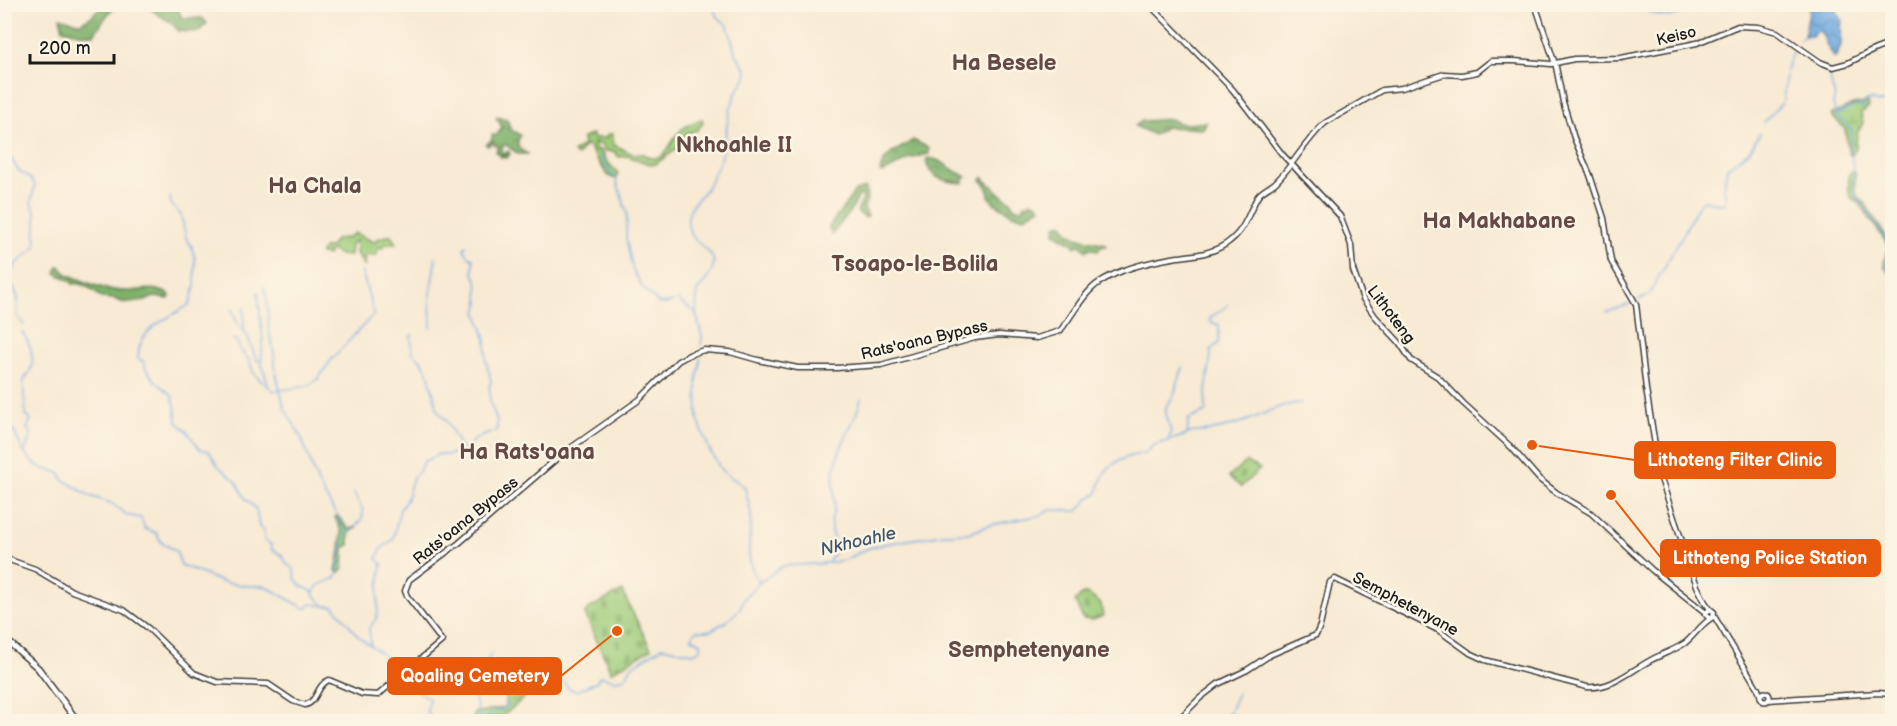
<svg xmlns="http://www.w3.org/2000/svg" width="1897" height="726" font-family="'Balsamiq Sans',sans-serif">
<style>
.green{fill:#9ecc7a;stroke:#5d744b;stroke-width:1.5}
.forest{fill:url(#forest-crowns);stroke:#4d6643;stroke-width:1.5}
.wetland{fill:url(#wetland-marsh);stroke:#5d744b;stroke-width:1.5}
.cemetery{fill:url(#cemetery-stones);stroke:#5d744b;stroke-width:1.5}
.water{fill:url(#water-waves);stroke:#46637e;stroke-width:1.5}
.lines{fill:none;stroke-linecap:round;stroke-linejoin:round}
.stream{stroke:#71aae1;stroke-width:1.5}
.secondary-casing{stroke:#3d3b37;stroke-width:7}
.primary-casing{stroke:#3d3b37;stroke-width:8}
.secondary{stroke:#fff;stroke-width:4}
.primary{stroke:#fff;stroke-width:5}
.labels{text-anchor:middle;stroke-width:5;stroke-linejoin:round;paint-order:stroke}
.street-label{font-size:16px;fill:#1c1c1c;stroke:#fcf5e5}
.water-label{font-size:18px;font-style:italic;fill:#3e556b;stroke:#fcf5e5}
.district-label{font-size:22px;font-weight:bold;fill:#644945;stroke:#fcf5e5}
.leader{fill:none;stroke:#e8590c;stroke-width:2}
.callout-dot{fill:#e8590c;stroke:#fcf5e5;stroke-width:2}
.callout{fill:#e8590c;stroke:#e8590c;stroke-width:2}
.callout-label{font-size:18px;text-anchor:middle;font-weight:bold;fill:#fff}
</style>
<defs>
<pattern id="forest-crowns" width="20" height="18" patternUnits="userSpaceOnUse" patternTransform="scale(1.5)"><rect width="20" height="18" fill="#7eb06a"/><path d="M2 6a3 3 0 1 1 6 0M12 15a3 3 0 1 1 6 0" fill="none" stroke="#668e56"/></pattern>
<pattern id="wetland-marsh" width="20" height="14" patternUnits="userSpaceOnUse" patternTransform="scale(1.5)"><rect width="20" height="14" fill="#9ecc7a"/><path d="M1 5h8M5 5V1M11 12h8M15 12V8" fill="none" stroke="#88af69"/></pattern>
<pattern id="cemetery-stones" width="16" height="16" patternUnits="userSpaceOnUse" patternTransform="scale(1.5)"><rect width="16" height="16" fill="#9ecc7a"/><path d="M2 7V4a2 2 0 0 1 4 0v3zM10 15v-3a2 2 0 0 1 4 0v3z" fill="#88af69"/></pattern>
<pattern id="water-waves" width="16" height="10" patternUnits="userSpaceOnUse" patternTransform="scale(1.5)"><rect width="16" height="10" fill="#71aae1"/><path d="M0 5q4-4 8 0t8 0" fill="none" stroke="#5c8ab6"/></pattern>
</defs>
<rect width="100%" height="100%" fill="#fcf5e5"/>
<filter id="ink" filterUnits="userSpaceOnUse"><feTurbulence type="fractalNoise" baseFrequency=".0167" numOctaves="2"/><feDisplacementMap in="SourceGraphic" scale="12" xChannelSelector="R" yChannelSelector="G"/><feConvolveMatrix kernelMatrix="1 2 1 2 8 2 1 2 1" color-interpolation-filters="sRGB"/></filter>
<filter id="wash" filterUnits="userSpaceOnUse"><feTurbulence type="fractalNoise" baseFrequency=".008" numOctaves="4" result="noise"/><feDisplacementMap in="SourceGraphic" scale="24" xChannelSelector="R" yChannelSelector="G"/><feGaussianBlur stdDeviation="1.35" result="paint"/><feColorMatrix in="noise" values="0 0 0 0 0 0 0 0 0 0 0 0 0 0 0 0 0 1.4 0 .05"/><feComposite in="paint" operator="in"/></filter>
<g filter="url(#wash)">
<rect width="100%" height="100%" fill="#f8ead3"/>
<g class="green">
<path d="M 702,119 L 703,123 L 697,130 L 687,133 C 684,147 664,158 653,165 L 627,156 L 619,157 L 615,152 L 604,151 L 601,145 L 594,142 L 596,150 L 600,150 L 608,163 L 618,173 L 616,179 L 608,176 L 589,147 L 585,146 L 577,156 L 573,153 L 583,145 L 582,139 L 592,134 L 594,138 L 606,138 L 608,134 L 613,134 L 613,144 C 623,149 631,156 643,154 C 666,169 668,142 681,130 C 685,126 697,121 702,119 Z"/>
<polygon points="354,233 374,242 377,239 391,235 396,244 385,244 383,248 378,247 377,255 364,256 365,267 356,253 356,241 351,244 350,256 339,255 332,250 327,255 320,254 323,248 329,248 336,239 347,238"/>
</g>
<g class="forest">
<path d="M 98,5 L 123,5 L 111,10 L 94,34 C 82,36 74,31 63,29 L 60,17 L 80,23 L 92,16 L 98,9 Z"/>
<polygon points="149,5 176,5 182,18 202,18 207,23 198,32 179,31 171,23 153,11"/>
<path d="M 496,117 L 507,119 L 511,130 L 520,135 C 520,138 518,139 518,142 C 516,148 524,153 529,154 L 518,154 L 506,145 L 502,146 L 503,155 L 508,151 L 510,154 L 507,158 L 501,157 L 496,151 L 498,146 L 494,145 L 494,142 L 488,146 L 486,145 L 492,139 L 492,135 L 497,135 L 502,127 Z"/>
<path d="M 1171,119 C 1182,127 1194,123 1206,122 L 1205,126 L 1202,129 L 1166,127 L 1154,135 L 1135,126 L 1142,121 Z"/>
<path d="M 913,140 L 929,148 L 929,154 L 909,159 L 883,173 L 880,172 C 882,154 899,150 913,140 Z"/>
<path d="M 928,158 C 941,159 947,167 957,172 C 960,174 964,175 967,177 L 964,179 L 964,183 C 947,182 928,179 926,160 Z"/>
<path d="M 983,177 C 988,183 1005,198 1011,201 L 1013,207 L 1023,209 L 1025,204 L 1029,205 L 1030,201 L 1038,204 L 1040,208 L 1025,217 L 1012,214 L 994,203 L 989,196 L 988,188 L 981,180 Z"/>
<polygon points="866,188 867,200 864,208 868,216 866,218 857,212 863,199 861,195 859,195 854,206 832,235 829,227 855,191"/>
<path d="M 1062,223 C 1065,225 1066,229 1068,231 C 1078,241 1094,240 1106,244 L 1106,246 L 1101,247 L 1098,251 L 1090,248 L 1086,251 L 1084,247 L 1078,245 L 1075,247 L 1072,243 L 1055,233 L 1056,225 Z"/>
<path d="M 58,266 L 60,266 C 64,274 71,276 79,279 C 95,286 112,292 129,291 C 147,290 155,286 170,295 L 169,299 L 154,297 L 145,301 L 130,303 L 124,303 L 114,299 L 101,298 C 95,291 82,281 73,284 C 68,277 62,278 56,273 Z"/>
</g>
<g class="wetland">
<polygon points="1867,101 1869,107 1861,113 1863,123 1857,134 1856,149 1852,155 1849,154 1845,129 1831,115 1853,105 1862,104"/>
<path d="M 1853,171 L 1855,172 L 1855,190 L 1858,198 L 1866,205 L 1890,243 L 1891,257 L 1889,265 L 1892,274 C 1878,267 1886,258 1889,247 L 1859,202 C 1845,198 1849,188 1849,174 Z"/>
<path d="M 337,515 L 348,529 L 357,527 L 349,534 L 349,545 L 344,548 L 343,569 L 339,573 L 336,570 C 338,566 342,536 341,531 C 340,526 337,522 335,517 Z"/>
<path d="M 521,682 L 524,682 L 526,687 L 531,686 L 533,690 L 502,717 L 491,717 L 485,721 L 473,721 L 474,713 L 502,708 L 505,706 C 506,687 509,693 521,682 Z"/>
</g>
<g class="cemetery">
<polygon points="1246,462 1260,469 1241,487 1229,477"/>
<polygon points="622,591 651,649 611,672 585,614 588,609"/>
<polygon points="1083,594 1089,595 1101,604 1103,616 1093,620 1083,619 1075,601"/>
</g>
<path class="water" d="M 1806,5 L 1837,5 L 1837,12 L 1842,20 C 1839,37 1846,40 1835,58 C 1826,51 1827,40 1820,31 L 1815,32 L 1812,36 L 1804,36 L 1810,9 Z"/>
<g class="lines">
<g class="stream">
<path d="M 1635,4 C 1660,18 1674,23 1697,4"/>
<polyline points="1799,41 1804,36"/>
<polyline points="1831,72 1829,76 1835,97 1833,103 1836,115 1852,131 1850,147 1853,168"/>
<polyline points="1783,100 1787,66 1794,48"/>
<polyline points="1837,114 1856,106 1862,108 1865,103 1871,100 1878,103 1892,100"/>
<polyline points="1764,122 1782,103"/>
<polyline points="4,139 4,142"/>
<path d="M 4,147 L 18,170 L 30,178 L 35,185 L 31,203 C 40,214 34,233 36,247 L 15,265 L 14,271"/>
<polyline points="601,155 605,166 616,179 627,213 626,239 633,271 643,288 658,303 665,304 673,302"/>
<path d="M 1854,172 L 1855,191 L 1857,198 L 1872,217 L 1890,246 C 1889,257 1881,266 1892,273"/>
<polyline points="1724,188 1727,168 1750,150 1760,133"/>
<path d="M 170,197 L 171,204 L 181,215 L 186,238 L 191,245 L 195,259 L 195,286 L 190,304 C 168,320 138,326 138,359 L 143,361 L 146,369 L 155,381 L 172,395 L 176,410 L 177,422 L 187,431 L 200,449 L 209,451 L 218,466 L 236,481 L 245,498 L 256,509 L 259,527 L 264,530 L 264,539 L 271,545 L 272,550 L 282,555 L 287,564 L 294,569 L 295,578 L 300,585 L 313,592"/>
<polyline points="1680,240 1699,204 1704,200 1717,204 1725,203 1726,197 1724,190"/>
<path d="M 11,274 L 8,274 L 7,278 C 19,295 19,297 18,317 L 24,325"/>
<path d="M 264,287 C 269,302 267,316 269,330 C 271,342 276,356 275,368 L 284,407 L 301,437 L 318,483 L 346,532 L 336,578 L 317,586 L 313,594 L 325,606 L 334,606 L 359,637 L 383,655 L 390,667 L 392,677 L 400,686 L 414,688 L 429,699 L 427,713 L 434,722"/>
<polyline points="258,292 263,342 261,362 268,384"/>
<polyline points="1650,293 1679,241"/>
<polyline points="677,300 696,313"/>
<polyline points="1638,300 1648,296"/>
<polyline points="232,309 237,323 248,337 256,359 261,362"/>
<polyline points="1607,312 1633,303"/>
<polyline points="431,328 430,295 436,257"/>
<polyline points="244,331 244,308"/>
<path d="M 22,332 C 30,343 35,355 31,369 C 30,373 25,377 24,381 C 22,386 26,408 26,415 L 31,420 L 27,428 L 31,434 L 25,452"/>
<polyline points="413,335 411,336 412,352 420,359 428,372 438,411 446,420 462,450"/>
<polyline points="233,339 237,341 240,350 249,360 253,372 261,381 274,391 302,387 308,386 318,379 332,359 374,314 362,272"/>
<path d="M 701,345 L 702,337 L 696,313 L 697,291 C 740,245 686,254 688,220 C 688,206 698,199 706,189 C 710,184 713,175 716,169 C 726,151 725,127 731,107 C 733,101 735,95 738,90 C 742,81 746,83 747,71 L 735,52 L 728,26 L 718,17 L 714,10"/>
<path d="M 700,357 L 700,366 L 697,380 L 698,420 L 710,451 L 722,471 L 745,487 C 746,497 752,509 751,519 C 750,540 744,566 760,582"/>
<path d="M 4,409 C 16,430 17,452 38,466 C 44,470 54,470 61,474 L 62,479 L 90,496 L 111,503 L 127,515 L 141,518 L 145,529 L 156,533 L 162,543 L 176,551 L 181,565 L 222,582 L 248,586 L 265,586 L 304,608 L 307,608 L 311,604 L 323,606"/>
<path d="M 1188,434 C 1196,430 1202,433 1210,431 C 1225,428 1242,423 1256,417 C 1271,411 1283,403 1301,403"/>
<polyline points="1169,440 1171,432 1166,414 1166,407 1174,395 1183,367"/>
<polyline points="348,534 362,520 363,511 354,493"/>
<path d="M 829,561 C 842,544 828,537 831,521 C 831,518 833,515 834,512 C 836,500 832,487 834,474 C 837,453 846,436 855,417 C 858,412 858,405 861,399"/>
<path d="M 378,594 L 382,563 L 377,559 L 381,549 L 393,540 L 400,509 L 406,501 L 413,477 L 419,472 L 423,462 L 439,454 L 447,455 L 461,452 L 477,438 L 496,431 C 500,421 493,412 490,402 C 489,397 491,393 489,387 L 491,381 L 486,361 L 486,340 L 477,311 L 479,306 L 477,280 L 473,274 L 473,258 L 468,256 L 464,249 L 466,246"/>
<path d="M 371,645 L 369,628 C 381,615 377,612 378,596"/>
<path d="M 479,719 L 475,698 C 485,684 483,668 491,653"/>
<path d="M 478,722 L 479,719 L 509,706 L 505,699 L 509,693 C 517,691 525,690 532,688 C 546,685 555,666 568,688 L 576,691 L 596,682 L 600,676 L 615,680 L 624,679 L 632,666 L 662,647 L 693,653 L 701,649 L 701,643 L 692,638 L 695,631 L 709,631 L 726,622 L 740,609 L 743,600 L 748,594 L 760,582 L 783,566 L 829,563 L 844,560 L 869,548 L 885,544 L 943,534 L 969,533 L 990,525 L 1042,515 C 1051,505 1066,513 1078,511 L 1090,497 L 1097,494 C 1100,487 1101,477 1106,471 C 1114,461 1132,454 1144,454 L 1154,445 L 1187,435 L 1189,419 L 1206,412 C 1203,389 1211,372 1211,350 L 1219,343 L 1219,325 L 1210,322 L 1210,318 L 1228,305"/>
<polyline points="1225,722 1238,693"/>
</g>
</g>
</g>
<g filter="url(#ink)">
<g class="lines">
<g class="secondary-casing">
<g id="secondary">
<polyline points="1149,4 1233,90 1282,154 1340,216 1351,245 1353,270 1363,299 1375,316 1399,342 1411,360 1438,377 1463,403 1511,447 1539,479 1557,493 1591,513 1652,570 1706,613"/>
<polyline points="1535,4 1556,67 1563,102 1574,138 1590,175 1604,218 1611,261 1636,304 1646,389 1660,476 1697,586 1705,602 1710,609"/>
<path d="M 4,558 L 35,569 L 72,591 L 124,610 L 148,628 L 194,673 L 217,682 L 268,684 L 293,701 L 305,705 C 318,702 316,685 329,680 L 362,694 L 378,695 L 442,641 L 407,596 L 405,591 L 409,580 L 459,543 L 562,454 L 639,400 L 678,361 L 691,354 L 704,350 L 730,352 L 758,360 L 798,368 L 836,368 L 881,365 L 975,338 L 999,335 L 1037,338 L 1060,331 C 1073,315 1083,293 1100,282 C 1121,268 1153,261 1178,257 C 1196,255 1210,254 1226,244 C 1246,230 1247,215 1258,196 C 1262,190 1271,187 1276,182 C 1294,164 1306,140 1325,123 L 1382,90 L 1402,88 L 1444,74 L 1462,75 L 1477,72 L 1491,61 L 1514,61 L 1551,64 L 1574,59 L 1621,58 L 1697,43 L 1738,26 L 1759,27 L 1777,32 L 1820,62 L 1833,67 L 1848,63 L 1876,49 L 1892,43"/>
<polyline points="1714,616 1758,689 1760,695"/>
<circle cx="1765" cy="697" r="4.5"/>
<polyline points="1768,700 1877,693 1892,694"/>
<path d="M 1176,722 L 1200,698 L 1218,684 L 1247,670 L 1270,655 L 1316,635 L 1320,626 L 1330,582 L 1335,579 L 1438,630 L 1470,653 L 1485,660 L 1587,687 C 1612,689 1630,671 1651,660 C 1662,654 1675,650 1685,643 C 1695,635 1702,623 1713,617 L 1714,612 L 1710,609 L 1705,614 L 1710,619"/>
</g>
</g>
<g class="primary-casing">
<polyline id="primary" points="4,638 38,668 78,722"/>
</g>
<use href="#secondary" class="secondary"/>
<use href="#primary" class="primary"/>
</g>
</g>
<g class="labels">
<g class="street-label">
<text transform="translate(1676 35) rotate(-13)" y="6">Keiso</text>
<text transform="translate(1392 314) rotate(53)" y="6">Lithoteng</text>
<text transform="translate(924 339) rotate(-13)" y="6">Rats'oana Bypass</text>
<text transform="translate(465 520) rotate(-39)" y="6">Rats'oana Bypass</text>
<text transform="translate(1406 603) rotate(28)" y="6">Semphetenyane</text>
</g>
<g class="water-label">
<text transform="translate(858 541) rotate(-13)" y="6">Nkhoahle</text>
</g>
<g class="district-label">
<text x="1004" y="70">Ha Besele</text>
<text x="734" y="152">Nkhoahle II</text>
<text x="315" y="193">Ha Chala</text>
<text x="1499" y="228">Ha Makhabane</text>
<text x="915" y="271">Tsoapo-le-Bolila</text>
<text x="527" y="459">Ha Rats'oana</text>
<text x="1029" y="657">Semphetenyane</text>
</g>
</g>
<path class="leader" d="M1532 445L1635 460M1611 495L1661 558M617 631L561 676"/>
<g class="callout-dot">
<circle cx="1532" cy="445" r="6"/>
<circle cx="1611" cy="495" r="6"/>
<circle cx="617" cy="631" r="6"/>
</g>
<g class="callout">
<rect x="1635" y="442" width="200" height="36" rx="6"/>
<rect x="1661" y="540" width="219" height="36" rx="6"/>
<rect x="388" y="658" width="173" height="36" rx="6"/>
</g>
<g class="callout-label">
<text x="1735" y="466">Lithoteng Filter Clinic</text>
<text x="1770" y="564">Lithoteng Police Station</text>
<text x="475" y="682">Qoaling Cemetery</text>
</g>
<rect width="1897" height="726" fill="none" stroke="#fcf5e5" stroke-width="24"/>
<path d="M30 54v9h84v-9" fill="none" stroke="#1c1c1c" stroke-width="3"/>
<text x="39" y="54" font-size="18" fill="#1c1c1c" stroke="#fcf5e5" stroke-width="4.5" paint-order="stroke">200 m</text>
</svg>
